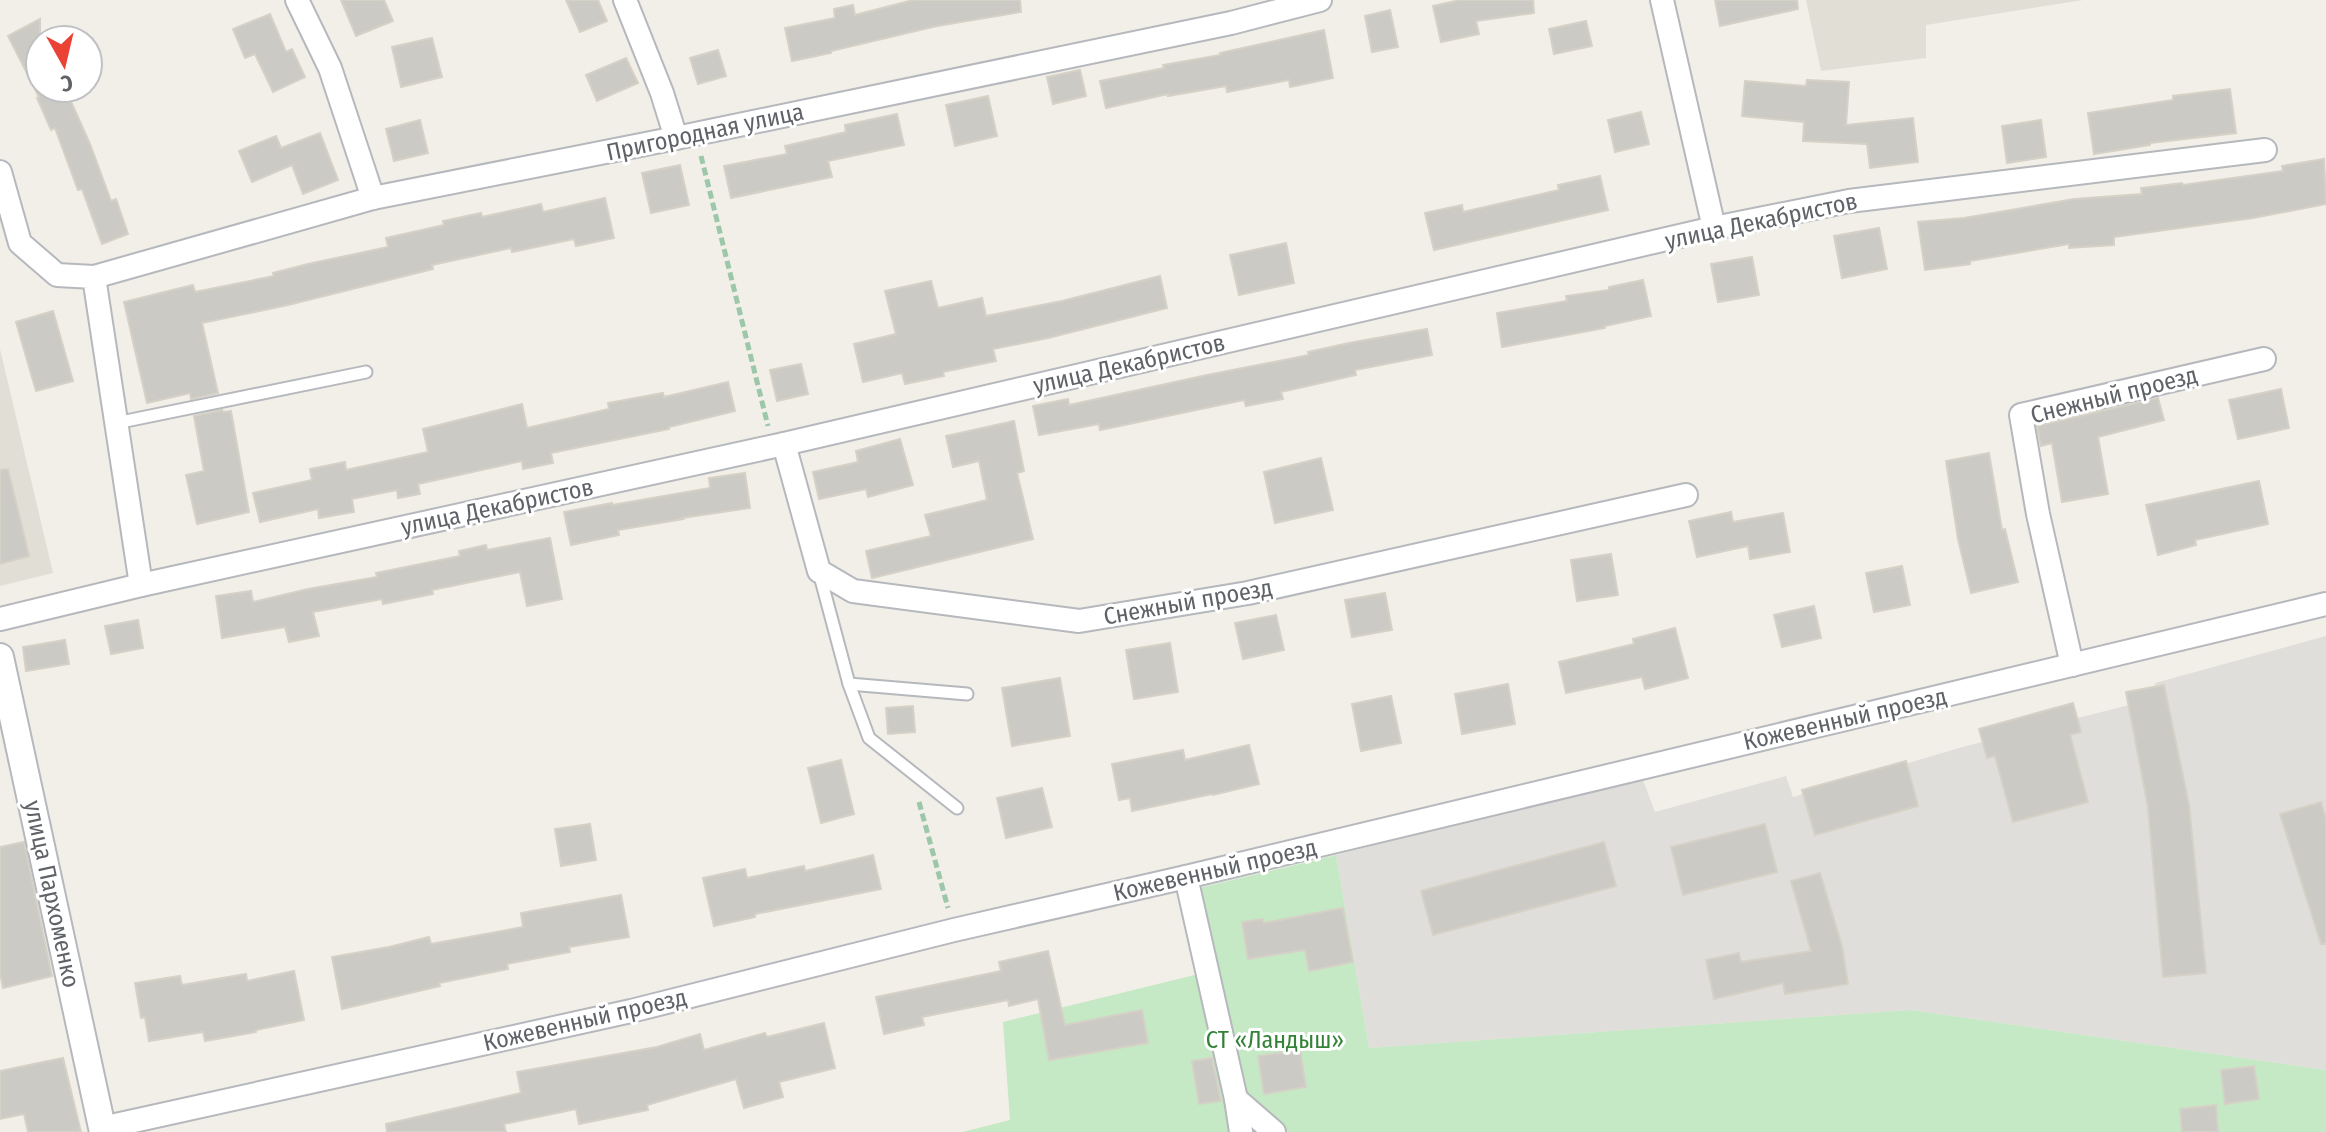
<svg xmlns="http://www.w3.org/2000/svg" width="2326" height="1132" font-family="'Fira Sans Condensed',sans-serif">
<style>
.industrial{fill:#e0deda}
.education{fill:#e1ded6}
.green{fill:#c5e8c5}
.building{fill:#cccac5;stroke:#d6d1c6;stroke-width:2}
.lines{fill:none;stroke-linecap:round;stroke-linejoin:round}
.service-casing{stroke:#b5b8bc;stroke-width:15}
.minor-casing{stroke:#b5b8bc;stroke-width:26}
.tertiary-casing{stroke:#b5b8bc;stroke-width:30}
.path{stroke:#9cc7a9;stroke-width:5;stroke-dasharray:8 4;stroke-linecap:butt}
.service{stroke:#fff;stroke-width:11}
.minor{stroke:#fff;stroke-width:22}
.tertiary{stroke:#fff;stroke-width:26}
.labels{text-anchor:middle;stroke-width:6;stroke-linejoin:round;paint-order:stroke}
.street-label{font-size:24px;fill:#5f6368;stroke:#fff}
.park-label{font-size:24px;fill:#348238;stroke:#fff}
</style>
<rect width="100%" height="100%" fill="#f1efe8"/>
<polygon class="industrial" points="2326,636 2326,1070 1911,1010 1369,1048 1336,855 1641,775 1655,812 1786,776 1793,797 1966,746 2157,698 2155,683"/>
<g class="education">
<polygon points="1806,0 2083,0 1926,25 1926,58 1821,71"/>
<polygon points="0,349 53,573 0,586"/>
</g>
<polygon class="green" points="1336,855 1369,1048 1911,1010 2326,1070 2326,1132 963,1132 1010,1120 1003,1022 1215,970 1195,889"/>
<g class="building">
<polygon points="341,0 384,0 393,21 356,36"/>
<polygon points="566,0 598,0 607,21 580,32"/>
<polygon points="913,0 1020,0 1021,12 937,26 831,51 831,53 792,61 785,28 835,18 834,9 853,5 855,15"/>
<polygon points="1460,0 1533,0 1534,13 1476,21 1479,34 1441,42 1433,6"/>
<polygon points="1715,0 1797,0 1798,9 1720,26"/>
<polygon points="1390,10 1398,47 1372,52 1365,16"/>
<polygon points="270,14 286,52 292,49 305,77 273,92 255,54 245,58 233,29"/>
<polygon points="40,19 40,88 65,88 90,144 111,201 116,199 128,234 102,244 82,189 78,190 55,128 51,130 37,98 39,97 8,36"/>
<polygon points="1586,21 1592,46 1554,54 1549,29"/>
<polygon points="1324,30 1333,78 1290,87 1289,80 1227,92 1226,86 1168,96 1168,94 1106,108 1100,81 1164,68 1163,65 1220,55 1220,53"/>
<polygon points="432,38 442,77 401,87 392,47"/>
<polygon points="718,50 726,76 698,84 690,58"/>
<polygon points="626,58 638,83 597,101 586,75"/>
<polygon points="1080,70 1086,96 1053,104 1047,77"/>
<polygon points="1807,80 1849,82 1846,125 1913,118 1918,162 1870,168 1867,144 1803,141 1804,122 1742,116 1745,81 1806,86"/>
<polygon points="2230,89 2236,133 2150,143 2150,145 2094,154 2088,113 2173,100 2173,96"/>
<polygon points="988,96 997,136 955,146 946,105"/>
<polygon points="1641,112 1649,144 1615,152 1608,120"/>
<polygon points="897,114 904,145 828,161 832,177 731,198 724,166 787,154 785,146 846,132 845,125"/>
<polygon points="420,120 428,153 394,161 386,129"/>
<polygon points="2041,120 2046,157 2007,163 2002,126"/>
<polygon points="320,133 338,180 303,194 292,165 252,182 239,151 276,136 281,148"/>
<polygon points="2324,159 2326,204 2253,218 2114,237 2114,245 2069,248 2069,244 1970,261 1970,264 1925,270 1918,222 1964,218 2074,199 2142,194 2141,188 2182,183 2183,185 2283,171 2282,166"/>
<polygon points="680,165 689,205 651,213 642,173"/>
<polygon points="1600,176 1608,210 1434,250 1425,213 1462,205 1463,212 1559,190 1558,185"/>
<polygon points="605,198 614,238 576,246 574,239 512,252 511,248 432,265 433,269 288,305 202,323 218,393 191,399 190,393 147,403 124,302 193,285 195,292 274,276 273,273 308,264 388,247 386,238 444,225 443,221 481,213 482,217 541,204 543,212"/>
<polygon points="1879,228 1887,269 1842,278 1834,236"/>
<polygon points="1286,243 1294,283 1239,295 1230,255"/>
<polygon points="1752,257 1759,295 1718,302 1711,264"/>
<polygon points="1160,276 1167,308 1048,338 993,349 996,361 943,372 944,376 905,384 902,373 863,382 854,344 896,334 885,291 931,281 938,308 982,298 986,316 1062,301"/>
<polygon points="1643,280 1651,316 1605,326 1605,328 1502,347 1497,313 1567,301 1566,296 1609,290 1609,287"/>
<polygon points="53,311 73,381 36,391 16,322"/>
<polygon points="1427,329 1432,355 1355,370 1356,375 1281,392 1283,399 1246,406 1244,400 1100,430 1099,424 1039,435 1033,406 1068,399 1069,405 1207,375 1309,355 1308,352 1349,343"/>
<polygon points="801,364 808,394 777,401 770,370"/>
<polygon points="728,382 735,411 669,427 669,429 551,453 553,463 523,469 522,461 418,484 420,494 398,498 397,490 352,499 354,512 319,518 318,509 260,522 253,493 312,480 310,469 345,462 346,470 428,452 423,429 522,404 527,428 609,409 608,403 663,393 664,397"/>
<polygon points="2281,389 2289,428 2238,439 2229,400"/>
<polygon points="2158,398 2164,420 2098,437 2108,494 2062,502 2052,443 2041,446 2037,426"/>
<polygon points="222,410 223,412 231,411 249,512 197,524 186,475 204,471 194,416"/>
<polygon points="1014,421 1024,471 1017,473 1033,539 872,578 866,551 931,536 925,515 987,500 979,461 953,467 946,436"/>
<polygon points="900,439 913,485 868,497 866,489 819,499 813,472 858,462 856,451"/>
<polygon points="1989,453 2002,530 2005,529 2018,582 1971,593 1958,539 1946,461"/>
<polygon points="1321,458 1333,510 1275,523 1264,472"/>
<polygon points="8,469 29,556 0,564 0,470"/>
<polygon points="745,473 750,508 682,518 683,519 618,530 619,535 571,545 564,512 612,503 612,505 710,488 709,478"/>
<polygon points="2259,481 2268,524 2195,540 2196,545 2158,555 2146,505"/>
<polygon points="1731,512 1733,522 1783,513 1790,552 1750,559 1748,546 1697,557 1689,521"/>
<polygon points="550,538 562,599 527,606 520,572 432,590 433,594 383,604 382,599 313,612 319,636 289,642 285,627 222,638 216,596 251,591 253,602 308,589 377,577 376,573 460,556 459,551 486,545 487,550"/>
<polygon points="1611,554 1618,595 1577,601 1571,560"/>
<polygon points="1902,566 1910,605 1874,612 1866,573"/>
<polygon points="1385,593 1392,630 1352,637 1345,600"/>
<polygon points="1814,606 1821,638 1782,647 1774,615"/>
<polygon points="1276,615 1284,650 1243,659 1235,623"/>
<polygon points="138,620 143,648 111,654 105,626"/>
<polygon points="1675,628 1688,678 1645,689 1642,677 1566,693 1559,662 1634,644 1633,639"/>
<polygon points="65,640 69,664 26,671 23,647"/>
<polygon points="1170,643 1178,692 1134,699 1126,650"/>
<polygon points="1060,678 1070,736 1012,746 1002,688"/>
<polygon points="1508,684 1515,724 1462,734 1455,694"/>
<polygon points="2164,685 2189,805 2206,973 2163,977 2148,807 2126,692"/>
<polygon points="1391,696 1401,743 1361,751 1352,704"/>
<polygon points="2073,703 2081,732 2070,735 2088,802 2013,822 1995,756 1987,758 1979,729"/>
<polygon points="913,706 915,732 888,734 886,708"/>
<polygon points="1249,745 1259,784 1213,795 1212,794 1132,811 1130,798 1119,800 1112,764 1183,750 1185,760"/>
<polygon points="841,760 854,814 821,823 808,768"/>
<polygon points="1906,761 1918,806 1815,835 1802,790"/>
<polygon points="1042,788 1052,827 1006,838 997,798"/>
<polygon points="2321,802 2326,819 2326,944 2321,944 2280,814"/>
<polygon points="590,824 596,860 561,866 555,829"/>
<polygon points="1765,824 1777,872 1683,895 1671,847"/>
<polygon points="24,842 52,976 3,988 0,973 0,847"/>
<polygon points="1604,842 1616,886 1433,935 1421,891"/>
<polygon points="873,855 881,889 755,914 755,917 714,926 703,878 745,869 747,878 804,866 805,871"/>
<polygon points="1820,873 1842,946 1848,984 1785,994 1783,983 1714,999 1706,960 1739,953 1741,962 1811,951 1791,881"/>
<polygon points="621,895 629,937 569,947 570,952 507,964 508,969 439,983 440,986 342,1009 332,957 389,947 429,937 431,944 523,927 521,913"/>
<polygon points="1343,908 1353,962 1309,971 1305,950 1248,959 1242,922 1263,919 1264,923"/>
<polygon points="1048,951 1065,1025 1142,1010 1148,1043 1049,1060 1038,999 1009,1006 1008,1000 922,1017 924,1025 884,1034 876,997 1001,971 999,962"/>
<polygon points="294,971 304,1020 256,1030 256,1032 205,1041 203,1032 149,1041 145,1017 141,1018 135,983 180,976 182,985 246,974 247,981"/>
<polygon points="824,1023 835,1068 779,1082 783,1097 744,1108 736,1079 647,1105 648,1110 579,1124 576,1109 504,1124 506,1132 387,1132 386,1124 521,1093 517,1072 657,1047 700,1034 704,1050 765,1033 767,1037"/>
<polygon points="1300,1050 1306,1087 1264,1094 1258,1056"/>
<polygon points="63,1058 81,1132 28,1132 24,1114 0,1119 0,1071"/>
<polygon points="1212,1058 1221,1101 1199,1104 1192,1061"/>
<polygon points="2254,1066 2259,1099 2225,1104 2221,1070"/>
<polygon points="2216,1105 2218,1132 2182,1132 2180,1109"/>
</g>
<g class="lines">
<g class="service-casing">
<g id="service">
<polyline points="116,423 366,372"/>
<polyline points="819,572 849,684 869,738 957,808"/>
<polyline points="849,684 967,694"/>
</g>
</g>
<g class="minor-casing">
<g id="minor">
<polyline points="297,0 330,68 373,198"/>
<polyline points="625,0 662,93 676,138"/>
<polyline points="1662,0 1714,228"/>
<polyline points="0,172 20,243 57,275 94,277 141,585"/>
<polyline points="94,277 373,198 676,138 1231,23 1320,0"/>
<polyline points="784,444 819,571 853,591 1079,621 1248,593 1686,495"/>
<polyline points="0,619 141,585 784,444 1714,228 1849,201 2265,150"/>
<polyline points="2072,665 2038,514 2021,415 2264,359"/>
<polyline points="1186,877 1236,1099 1241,1132"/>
<polyline points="1236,1099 1274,1132"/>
<polyline points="102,1128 631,1011 954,930 1186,877 2326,604"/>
</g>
</g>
<g class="tertiary-casing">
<polyline id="tertiary" points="0,657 103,1132"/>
</g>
<g class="path">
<polyline points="701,156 768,426"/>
<polyline points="919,802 948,908"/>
</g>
<use href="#service" class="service"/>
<use href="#minor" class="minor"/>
<use href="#tertiary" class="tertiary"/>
</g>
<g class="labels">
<g class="street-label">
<text transform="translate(705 132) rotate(-12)" y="8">Пригородная улица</text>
<text transform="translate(1761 221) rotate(-12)" y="8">улица Декабристов</text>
<text transform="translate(1129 364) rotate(-13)" y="8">улица Декабристов</text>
<text transform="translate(2114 395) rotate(-14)" y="8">Снежный проезд</text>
<text transform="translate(497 507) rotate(-12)" y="8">улица Декабристов</text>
<text transform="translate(1188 602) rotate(-10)" y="8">Снежный проезд</text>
<text transform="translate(1845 719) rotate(-13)" y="8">Кожевенный проезд</text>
<text transform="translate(1215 870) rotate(-13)" y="8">Кожевенный проезд</text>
<text transform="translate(52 894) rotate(78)" y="8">улица Пархоменко</text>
<text transform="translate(585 1020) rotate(-13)" y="8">Кожевенный проезд</text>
</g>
<g class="park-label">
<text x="1275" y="1048">СТ «Ландыш»</text>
</g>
</g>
<g transform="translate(64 64) rotate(172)"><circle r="38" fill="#ffffff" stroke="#bfc1c3" stroke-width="2"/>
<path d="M0-6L14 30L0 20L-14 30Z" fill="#ea4335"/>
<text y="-12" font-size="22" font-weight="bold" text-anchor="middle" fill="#5f6368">С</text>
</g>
</svg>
